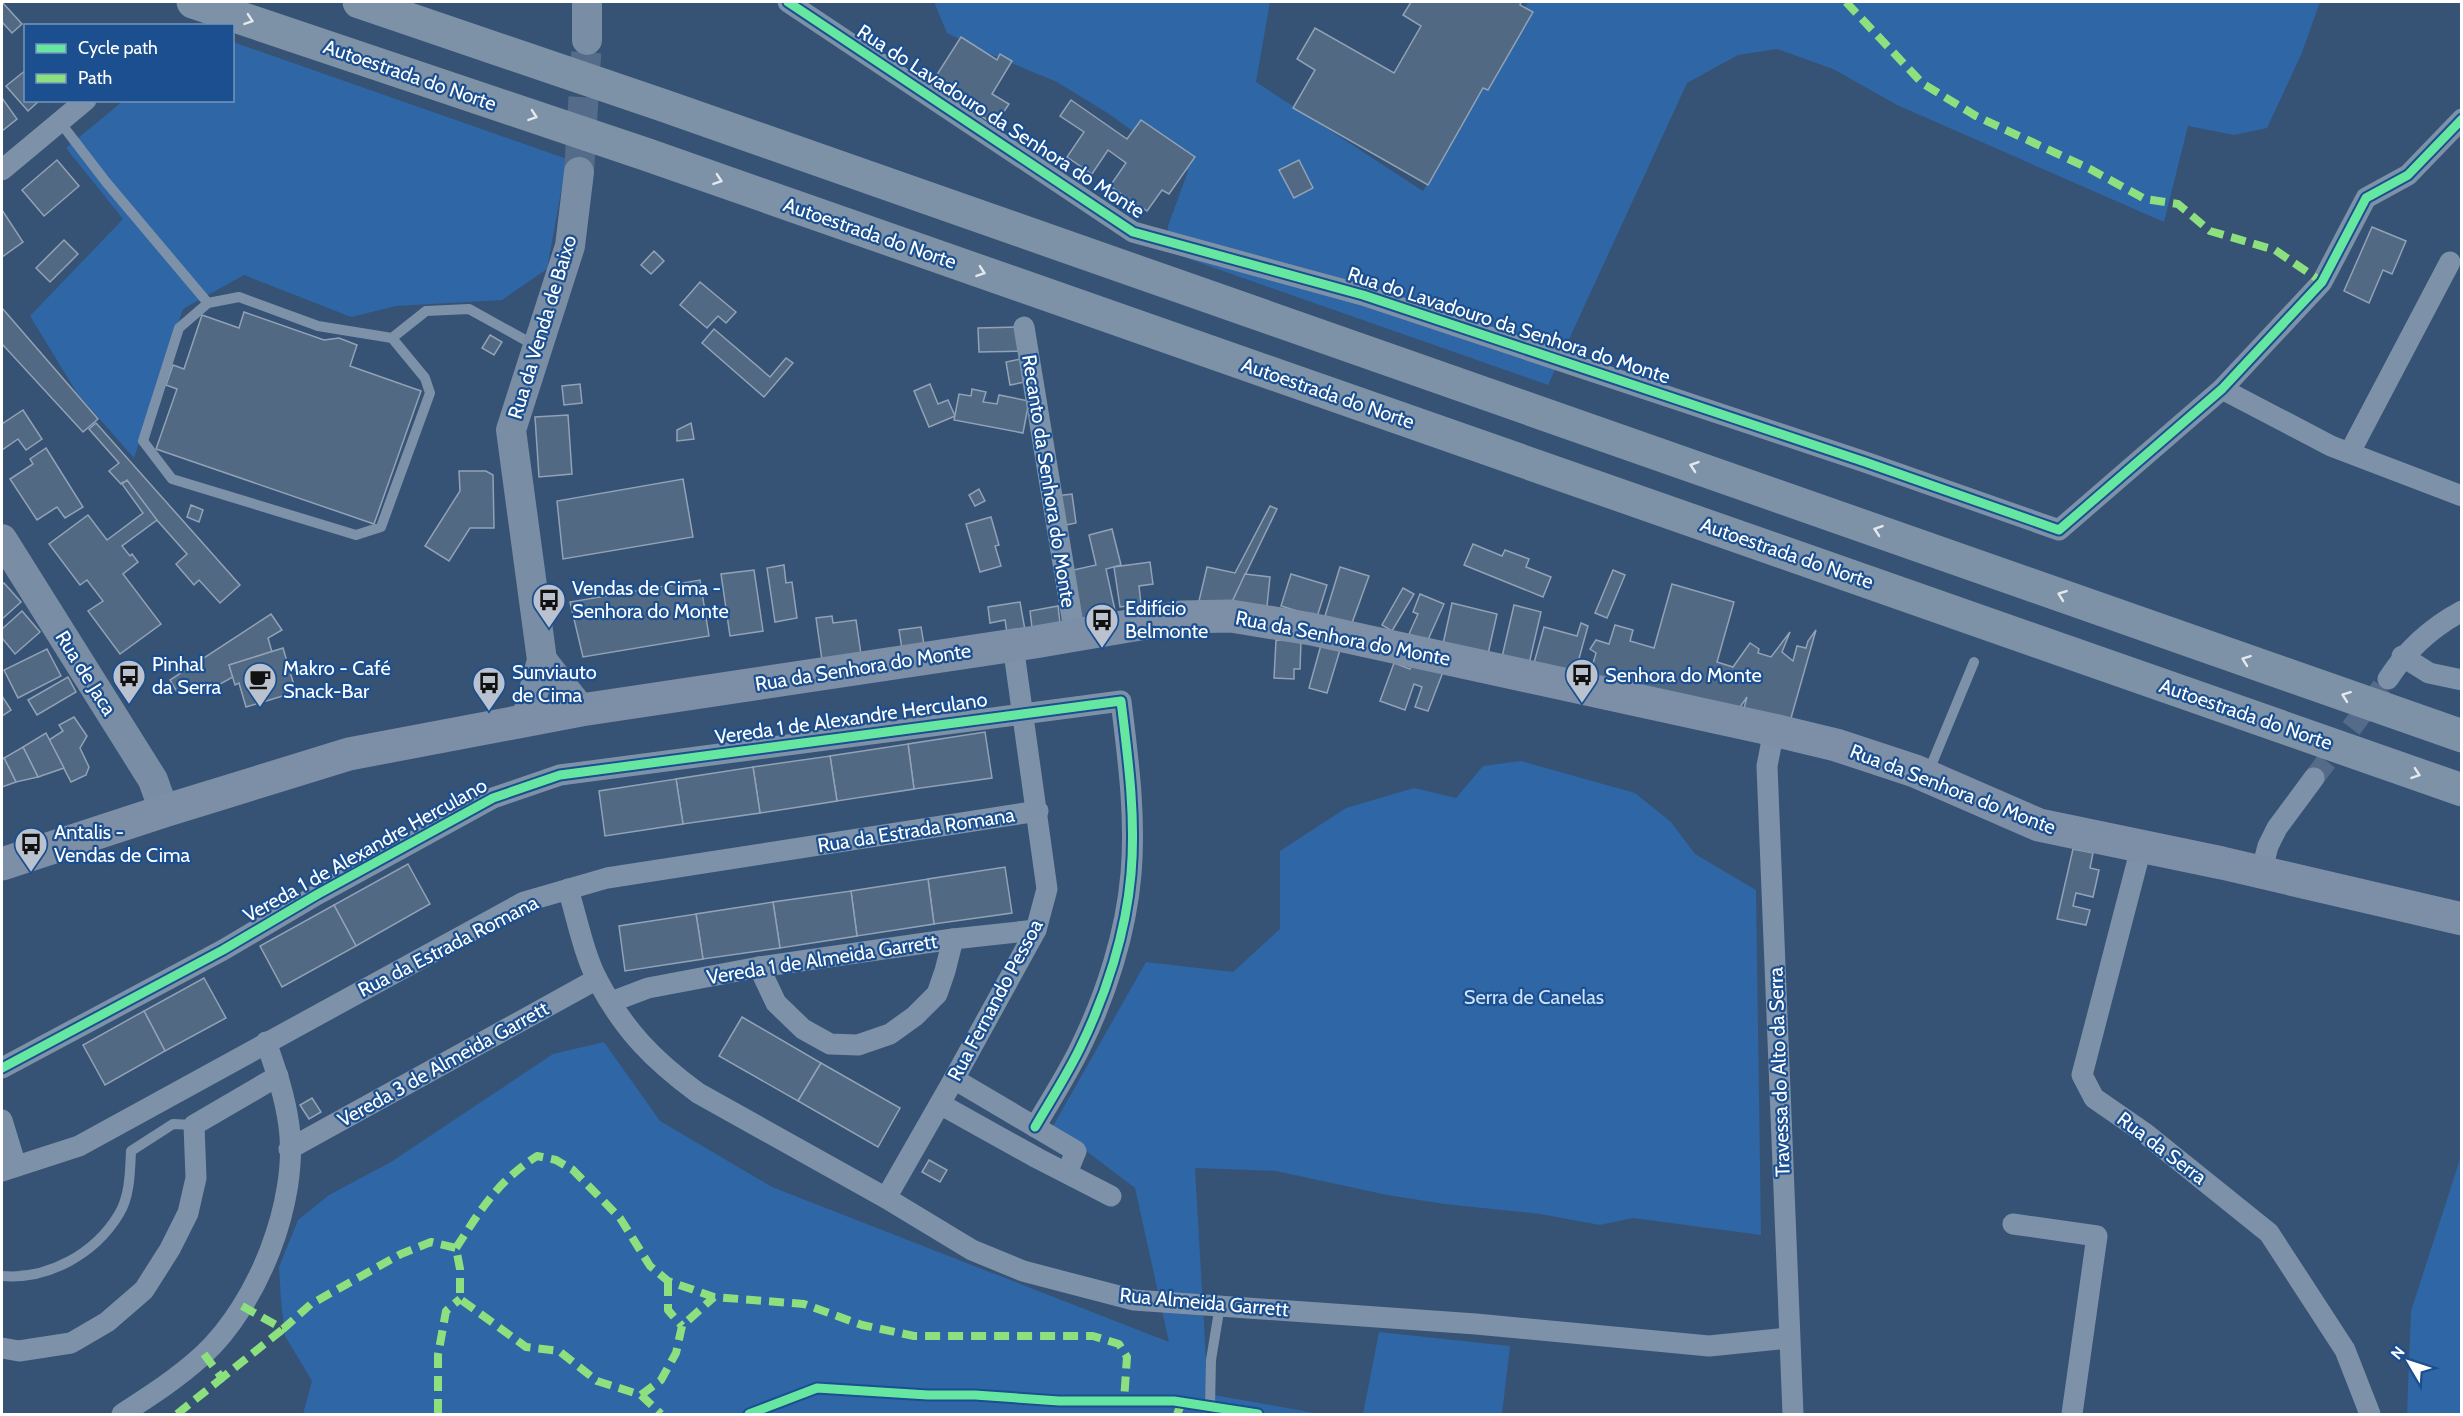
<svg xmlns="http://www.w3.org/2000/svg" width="2463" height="1416" font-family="Cabin,sans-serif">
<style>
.green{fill:#2f66a5}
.building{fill:#526984;stroke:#92a2b6;stroke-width:1.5}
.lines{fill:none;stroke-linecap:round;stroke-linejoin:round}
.street-tunnel{stroke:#546c89;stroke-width:21;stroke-dasharray:21 10;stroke-linecap:butt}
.secondary-tunnel{stroke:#546c89;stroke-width:30;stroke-dasharray:30 15;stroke-linecap:butt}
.lane{stroke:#7d92a8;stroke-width:10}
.street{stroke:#7d92a8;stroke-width:21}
.secondary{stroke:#798da4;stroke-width:30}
.primary{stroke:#7d8ea7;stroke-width:33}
.highway{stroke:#7e92a7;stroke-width:33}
.quiet{stroke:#8de07e;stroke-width:8;stroke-dasharray:15 8;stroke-linecap:butt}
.cycleway-casing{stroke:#1b4f8f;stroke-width:13}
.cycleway{stroke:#66e7a1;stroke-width:9}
.oneway{stroke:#e5e9ed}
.labels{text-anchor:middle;stroke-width:4.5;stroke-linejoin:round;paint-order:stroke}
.street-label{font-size:20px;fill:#fff;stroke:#1b4f8f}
.poi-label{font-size:20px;fill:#fff;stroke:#1b4f8f;text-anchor:start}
.park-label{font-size:20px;fill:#cfe3fa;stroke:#1b4f8f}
</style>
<rect width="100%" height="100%" fill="#365274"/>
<g class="green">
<polygon points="934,2 1270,2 1256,82 1423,191 1528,2 2320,2 2301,55 2267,128 2234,135 2188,126 2164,222 1897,105 1833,69 1777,49 1738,55 1687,83 1548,385 1169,252 1168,226 1188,171 1109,114 1057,82 987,53 947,33"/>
<polygon points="233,42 567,159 547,269 502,300 396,306 351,317 244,275 183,309 134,458 77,393 30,316 123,219 66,148 123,101 232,100"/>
<polygon points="1521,761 1635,793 1671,822 1695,854 1756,890 1761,1235 1633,1218 1600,1225 1540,1214 1445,1204 1387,1195 1276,1171 1195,1168 1208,1394 1321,1414 303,1414 312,1381 285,1336 281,1300 279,1267 298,1220 329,1195 391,1162 553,1054 604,1042 660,1121 772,1187 1169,1342 1135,1188 1053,1126 1146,962 1233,972 1280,929 1280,851 1346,808 1414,788 1456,798 1483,766"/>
<polygon points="2461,1156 2461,1414 2407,1414 2411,1311"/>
<polygon points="1379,1332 1510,1346 1502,1414 1363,1414"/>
</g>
<g class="building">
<polygon points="2,2 22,24 12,33 2,22"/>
<polygon points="1411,2 1521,2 1520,5 1533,12 1488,90 1483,88 1428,185 1293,108 1315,70 1297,59 1315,28 1394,73 1421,26 1403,15"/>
<polygon points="961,37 997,60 1000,54 1012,61 992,94 1009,104 995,125 931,84"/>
<polygon points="26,70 26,100 40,100 28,111 6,86"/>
<polygon points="2,98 17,119 2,131"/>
<polygon points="1071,100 1127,139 1141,120 1195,157 1169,194 1162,190 1147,211 1110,186 1126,163 1108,150 1092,174 1067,157 1084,132 1060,116"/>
<polygon points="57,160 79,186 44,216 22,190"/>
<polygon points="1299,160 1313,188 1294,198 1279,170"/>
<polygon points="2,210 23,242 2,257"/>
<polygon points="2372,227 2406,241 2392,274 2383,270 2369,303 2344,291"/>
<polygon points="64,240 78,254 50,282 36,268"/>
<polygon points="654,251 664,261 651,274 641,265"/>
<polygon points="700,282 736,312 726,323 718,316 707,328 680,305"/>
<polygon points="2,308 98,419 83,432 3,345 2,347"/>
<polygon points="244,312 324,340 339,338 357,345 350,366 421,391 374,524 156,449 177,389 166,385 173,365 184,369 202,315 239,328"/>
<polygon points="1023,327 1024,351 979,352 978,328"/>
<polygon points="714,329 770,377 786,358 793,363 764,397 702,343"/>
<polygon points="490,335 502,342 494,355 482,348"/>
<polygon points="1025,358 1030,381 1010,385 1006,362"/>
<polygon points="580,384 582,403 564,405 562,386"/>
<polygon points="930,384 938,404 948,400 955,416 929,427 914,391"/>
<polygon points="972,389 986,392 983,402 997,404 999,395 1029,401 1023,433 954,420 959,394 971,396"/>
<polygon points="23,410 42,439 26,450 18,439 2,450 2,424"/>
<polygon points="568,415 572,474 539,477 535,417"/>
<polygon points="96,423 240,585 220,603 199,580 194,585 176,564 187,554 123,482 121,484 109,471 119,463 89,429"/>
<polygon points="691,423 694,439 677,441 677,430"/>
<polygon points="46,448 83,507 65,518 57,507 37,520 10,479 33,464 30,459"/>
<polygon points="459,471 486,471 493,475 494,528 470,528 449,561 425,546 460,491"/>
<polygon points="683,479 693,537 563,559 557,501"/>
<polygon points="127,480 157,520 122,546 130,556 132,554 138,562 123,574 161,624 120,654 88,611 103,601 87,580 80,585 49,544 88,515 107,540 143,513 122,484"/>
<polygon points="979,489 985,501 975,506 969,495"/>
<polygon points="1072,494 1076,523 1061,526 1056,496"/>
<polygon points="191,505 203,510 199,522 187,517"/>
<polygon points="1270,506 1277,509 1232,602 1199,601 1207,567 1235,573"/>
<polygon points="991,517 999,545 995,546 1001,566 980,572 966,524"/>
<polygon points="1112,529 1121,565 1106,569 1116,615 1081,623 1069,571 1096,565 1089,535"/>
<polygon points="1473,544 1502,556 1505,550 1529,559 1526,567 1551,577 1543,597 1464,565"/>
<polygon points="1150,562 1153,584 1139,586 1141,604 1120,607 1114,567"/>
<polygon points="784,565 786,583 792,582 797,618 775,622 767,568"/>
<polygon points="1340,567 1369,576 1352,623 1325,616"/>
<polygon points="754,570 763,631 730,636 721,574"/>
<polygon points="1613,570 1625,575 1607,618 1595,613"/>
<polygon points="1245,574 1270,577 1267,606 1232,602"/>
<polygon points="1291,574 1327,585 1317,617 1281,606"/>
<polygon points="700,580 709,636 583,657 570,602"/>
<polygon points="4,583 21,602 2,619 2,585"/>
<polygon points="1672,584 1734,602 1717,662 1733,667 1750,643 1759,649 1758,653 1771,657 1790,632 1782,652 1793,661 1797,646 1806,648 1808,641 1816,630 1789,725 1743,712 1747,697 1734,716 1590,674 1596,653 1590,649 1596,640 1609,644 1615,625 1633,630 1630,641 1654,648"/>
<polygon points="1403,588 1414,594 1392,631 1382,625"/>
<polygon points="1420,594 1444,604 1427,642 1409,634 1418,614 1413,612"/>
<polygon points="1020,602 1025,630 1007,633 1005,620 990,623 988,607"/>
<polygon points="1452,603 1497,614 1488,654 1443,644"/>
<polygon points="1514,605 1541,612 1529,664 1502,657"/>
<polygon points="1058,606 1060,623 1032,628 1030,611"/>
<polygon points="22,611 40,632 15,654 2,638 2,629"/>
<polygon points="271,614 282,630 268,638 272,652 229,665 233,677 202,694 194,683 177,692 170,680"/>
<polygon points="832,616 833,623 856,620 861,654 822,660 816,618"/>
<polygon points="1581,623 1588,626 1575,673 1534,663 1544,627 1577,636"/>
<polygon points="921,627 924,645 902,649 899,630"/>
<polygon points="1276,640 1301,641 1300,669 1294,669 1294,679 1274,678"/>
<polygon points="1321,645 1340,650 1327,693 1309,688"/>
<polygon points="283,648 296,692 246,707 239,683 235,685 229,665"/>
<polygon points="47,649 61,676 18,698 4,670"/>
<polygon points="1413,661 1443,672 1428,711 1415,707 1422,687 1414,684 1405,710 1380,701 1394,663 1410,669"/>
<polygon points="68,677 76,692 37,715 28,700"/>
<polygon points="2,696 11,710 2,716"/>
<polygon points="74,717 87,736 80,748 89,767 86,775 71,782 49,740 63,731 59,725"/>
<polygon points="985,732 992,778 914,789 908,744"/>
<polygon points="46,733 64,768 38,777 23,747"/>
<polygon points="908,744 914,789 837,801 830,756"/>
<polygon points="23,747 38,777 16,782 4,758"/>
<polygon points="830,756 837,801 760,813 753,767"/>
<polygon points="4,758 16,782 2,787 2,759"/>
<polygon points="753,767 760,813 683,824 676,779"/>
<polygon points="676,779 683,824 605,836 599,791"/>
<polygon points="2073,849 2093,853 2090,868 2099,870 2093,897 2076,893 2073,906 2090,910 2086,925 2057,919"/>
<polygon points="408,864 430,904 356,946 334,905"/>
<polygon points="1005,867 1012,913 934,924 928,879"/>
<polygon points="928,879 934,924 857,936 851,891"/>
<polygon points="851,891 857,936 780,948 773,902"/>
<polygon points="773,902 780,948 703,959 696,914"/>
<polygon points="334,905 356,946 282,987 260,946"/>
<polygon points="696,914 703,959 625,971 619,926"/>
<polygon points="204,978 226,1018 165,1051 144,1011"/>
<polygon points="144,1011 165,1051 105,1085 83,1045"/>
<polygon points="742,1017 821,1063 798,1101 719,1056"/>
<polygon points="821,1063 900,1108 878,1147 798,1101"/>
<polygon points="312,1098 321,1112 309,1119 300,1105"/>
<polygon points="929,1160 947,1170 940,1182 922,1172"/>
</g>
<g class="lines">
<polyline class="street-tunnel" points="2314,778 2388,679"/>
<polyline class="secondary-tunnel" points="579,172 587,40"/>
<g class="lane">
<polyline points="60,122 106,182 208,303"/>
<polyline points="392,338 425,378 430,393 381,527 356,535 172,479 143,441 179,328 208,303 239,297 318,326 392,338 426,311 469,309 536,346"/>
<polyline points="1928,773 1974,662"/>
<path d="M 2,1276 C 48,1280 95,1254 119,1214 C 130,1196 130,1172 131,1151 L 173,1124 L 194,1125"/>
<polyline points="1210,1407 1211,1360 1220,1305"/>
</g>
<g class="street">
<polyline points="788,2 1133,232 1363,295 1865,462 2059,530 2222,389 2322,282 2366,198 2408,175 2462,119"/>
<polyline points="2,170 86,100"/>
<polyline points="1024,327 1075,636"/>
<polyline points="2222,389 2331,446 2462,496"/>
<polyline points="2350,452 2450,262"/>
<polyline points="2402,656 2429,673 2462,680"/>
<path d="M 2388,679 C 2406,651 2432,627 2462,611"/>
<polyline points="1774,730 1767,766 1793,1414"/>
<polyline points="2141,848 2082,1075 2094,1098 2146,1134 2269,1233 2345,1350 2370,1414"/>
<polyline points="2261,873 2268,846 2277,828 2314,778"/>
<path d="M 568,889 C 577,918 584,955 598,981 C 624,1030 653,1060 698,1093 L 886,1198 L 972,1250 L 1023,1271 L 1134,1300 L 1476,1324 L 1709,1346 L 1789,1338"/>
<polyline points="759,967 776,1003 803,1029 830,1044 858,1045 890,1034 915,1016 937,994 945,971 953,939"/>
<polyline points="611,1002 648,988 759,967 953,939 1036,930"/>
<path d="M 2,1068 L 223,950 L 318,894 L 493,798 L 560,775 L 1121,701 C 1128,758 1136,816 1131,874 C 1126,933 1106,995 1080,1048 C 1067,1075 1050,1101 1035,1127"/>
<polyline points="954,1079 1076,1151 1067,1173"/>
<polyline points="940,1104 1037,1158 1111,1196"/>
<polyline points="2,1120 16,1166"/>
<polyline points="289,1149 597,979"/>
<polyline points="2,1171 79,1146 524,902 607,878 1038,811"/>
<polyline points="886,1198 954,1079 1036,930 1047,889 1013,645"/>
<polyline points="2013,1224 2097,1236 2072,1414"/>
<polyline points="2,1348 19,1351 71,1343 107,1322 144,1290 170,1249 188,1213 196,1178 194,1125 278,1076"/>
<path d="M 122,1414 C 150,1396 178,1378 203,1355 C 258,1304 299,1201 289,1126 C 285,1096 276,1070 266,1042"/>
</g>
<g class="secondary">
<polyline points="587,40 587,2"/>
<polyline points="2,539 153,780 164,811"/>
<polyline points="542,660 581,710"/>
<polyline points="526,720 542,660 511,430 570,246 579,172"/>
</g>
<polyline class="primary" points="2,864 164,811 349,754 581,710 1035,642 1181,617 1231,616 1311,629 1774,730 1836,745 1915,771 2039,825 2222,863 2462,919"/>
<g class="highway">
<polyline points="193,2 648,155 2462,790"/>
<polyline points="359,2 662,105 2462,736"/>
</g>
<g class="quiet">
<polyline points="1846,2 1922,83 1976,116 2090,169 2145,199 2178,204 2210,231 2275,250 2322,282"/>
<path d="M 456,1248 C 482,1208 496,1183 537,1156 L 556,1160 L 573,1170 L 620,1218 L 650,1266 L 668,1281 L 714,1297 L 804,1304 L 862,1325 L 914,1336 L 1093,1336 L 1119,1344 L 1127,1357 L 1124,1401"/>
<polyline points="668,1281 668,1310 682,1326"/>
<polyline points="242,1306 283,1329 311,1304 401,1254 431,1242 456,1248 460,1269 460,1299 526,1347 559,1351 597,1381 641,1395 661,1414"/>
<polyline points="204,1354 222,1378 283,1329"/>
<polyline points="641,1395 661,1380 676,1353 682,1326 714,1297"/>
<polyline points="177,1414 222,1378"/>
<polyline points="438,1414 438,1355 446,1311 460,1299"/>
<polyline points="1177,1414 1182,1403"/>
</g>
<g class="cycleway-casing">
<g id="cycleway">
<polyline points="788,2 1133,232 1363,295 1865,462 2059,530 2222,389 2322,282 2366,198 2408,175 2462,119"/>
<path d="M 2,1068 L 223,950 L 318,894 L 493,798 L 560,775 L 1121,701 C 1128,758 1136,816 1131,874 C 1126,933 1106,995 1080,1048 C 1067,1075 1050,1101 1035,1127"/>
<polyline points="749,1414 817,1388 928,1395 975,1395 1059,1401 1174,1401 1258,1414"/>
</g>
</g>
<use href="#cycleway" class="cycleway"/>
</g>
<defs><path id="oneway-chevron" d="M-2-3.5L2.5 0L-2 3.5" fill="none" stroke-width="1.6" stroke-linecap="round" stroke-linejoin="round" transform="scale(1.5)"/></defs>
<g class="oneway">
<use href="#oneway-chevron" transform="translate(249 20) rotate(19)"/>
<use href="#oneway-chevron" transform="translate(533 116) rotate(19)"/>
<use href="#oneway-chevron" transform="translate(718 180) rotate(19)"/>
<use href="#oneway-chevron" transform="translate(981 272) rotate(19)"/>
<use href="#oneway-chevron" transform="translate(1694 466) rotate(-161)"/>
<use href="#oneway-chevron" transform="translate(1878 530) rotate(-161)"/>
<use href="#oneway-chevron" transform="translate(2062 595) rotate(-160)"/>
<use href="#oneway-chevron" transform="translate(2246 660) rotate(-160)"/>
<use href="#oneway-chevron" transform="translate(2346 696) rotate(-160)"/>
<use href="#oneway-chevron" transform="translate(2416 774) rotate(19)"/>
</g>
<defs>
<g id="bus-pin" transform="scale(1.725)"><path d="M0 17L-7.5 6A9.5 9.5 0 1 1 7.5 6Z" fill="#b9c2ce" stroke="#1b4f8f"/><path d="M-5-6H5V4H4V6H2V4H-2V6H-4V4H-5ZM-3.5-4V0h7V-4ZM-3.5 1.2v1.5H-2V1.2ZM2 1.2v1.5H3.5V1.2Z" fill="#111"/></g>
<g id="cafe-pin" transform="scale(1.725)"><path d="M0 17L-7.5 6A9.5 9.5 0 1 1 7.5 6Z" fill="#b9c2ce" stroke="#1b4f8f"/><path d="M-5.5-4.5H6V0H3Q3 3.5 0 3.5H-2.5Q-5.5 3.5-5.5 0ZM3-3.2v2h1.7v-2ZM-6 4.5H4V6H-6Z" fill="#111"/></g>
</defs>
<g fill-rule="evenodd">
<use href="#bus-pin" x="549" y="600"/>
<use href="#bus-pin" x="1102" y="620"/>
<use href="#bus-pin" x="1582" y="675"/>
<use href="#bus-pin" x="129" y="676"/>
<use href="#cafe-pin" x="260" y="679"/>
<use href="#bus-pin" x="489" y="683"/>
<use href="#bus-pin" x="31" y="844"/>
</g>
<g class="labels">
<g class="street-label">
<text transform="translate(410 75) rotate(19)" y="7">Autoestrada do Norte</text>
<text transform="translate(1001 121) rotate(33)" y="7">Rua do Lavadouro da Senhora do Monte</text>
<text transform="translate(870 233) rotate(19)" y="7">Autoestrada do Norte</text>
<text transform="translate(1509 325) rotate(18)" y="7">Rua do Lavadouro da Senhora do Monte</text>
<text transform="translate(542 327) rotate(-73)" y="7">Rua da Venda de Baixo</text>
<text transform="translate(1328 393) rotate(19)" y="7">Autoestrada do Norte</text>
<text transform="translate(1049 481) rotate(81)" y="7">Recanto da Senhora do Monte</text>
<text transform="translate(1787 553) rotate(19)" y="7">Autoestrada do Norte</text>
<text transform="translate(1343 638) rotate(11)" y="7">Rua da Senhora do Monte</text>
<text transform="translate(863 667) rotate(-9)" y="7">Rua da Senhora do Monte</text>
<text transform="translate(86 673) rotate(58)" y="7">Rua de Jaca</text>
<text transform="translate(2246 714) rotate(19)" y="7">Autoestrada do Norte</text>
<text transform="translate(851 718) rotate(-8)" y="7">Vereda 1 de Alexandre Herculano</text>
<text transform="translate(1953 789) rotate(21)" y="7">Rua da Senhora do Monte</text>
<text transform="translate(916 830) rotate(-9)" y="7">Rua da Estrada Romana</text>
<text transform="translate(365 850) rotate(-29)" y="7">Vereda 1 de Alexandre Herculano</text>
<text transform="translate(448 946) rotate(-27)" y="7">Rua da Estrada Romana</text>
<text transform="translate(822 959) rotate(-9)" y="7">Vereda 1 de Almeida Garrett</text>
<text transform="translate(995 1000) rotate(-62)" y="7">Rua Fernando Pessoa</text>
<text transform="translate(443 1064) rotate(-29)" y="7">Vereda 3 de Almeida Garrett</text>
<text transform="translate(1779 1072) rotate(-92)" y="7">Travessa do Alto da Serra</text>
<text transform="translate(2162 1148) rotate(37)" y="7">Rua da Serra</text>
<text transform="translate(1204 1302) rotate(5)" y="7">Rua Almeida Garrett</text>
</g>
<g class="poi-label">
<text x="572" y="595">Vendas de Cima -<tspan x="572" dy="23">Senhora do Monte</tspan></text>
<text x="1125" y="615">Edifício<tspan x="1125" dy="23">Belmonte</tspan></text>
<text x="152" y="671">Pinhal<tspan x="152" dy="23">da Serra</tspan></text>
<text x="283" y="675">Makro - Café<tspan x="283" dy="23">Snack-Bar</tspan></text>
<text x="512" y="679">Sunviauto<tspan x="512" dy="23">de Cima</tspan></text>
<text x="1605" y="682">Senhora do Monte</text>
<text x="54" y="839">Antalis -<tspan x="54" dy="23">Vendas de Cima</tspan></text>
</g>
<g class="park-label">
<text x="1534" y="1004">Serra de Canelas</text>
</g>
</g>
<rect width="2463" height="1416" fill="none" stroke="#ffffff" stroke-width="6"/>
<rect x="24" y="24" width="210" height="78" fill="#1b4f8f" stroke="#7695bc" stroke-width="1.5"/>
<rect x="36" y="44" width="30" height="9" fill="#66e7a1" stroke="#7695bc" stroke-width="1.5"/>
<text x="78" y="54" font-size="18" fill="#ffffff">Cycle path</text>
<rect x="36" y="74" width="30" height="9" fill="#8de07e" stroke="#7695bc" stroke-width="1.5"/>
<text x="78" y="84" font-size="18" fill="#ffffff">Path</text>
<g transform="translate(2409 1362) rotate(309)" stroke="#1b4f8f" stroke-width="4.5" paint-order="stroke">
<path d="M0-4.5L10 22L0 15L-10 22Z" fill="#ffffff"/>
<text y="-9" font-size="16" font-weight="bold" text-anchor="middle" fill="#ffffff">N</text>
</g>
</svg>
